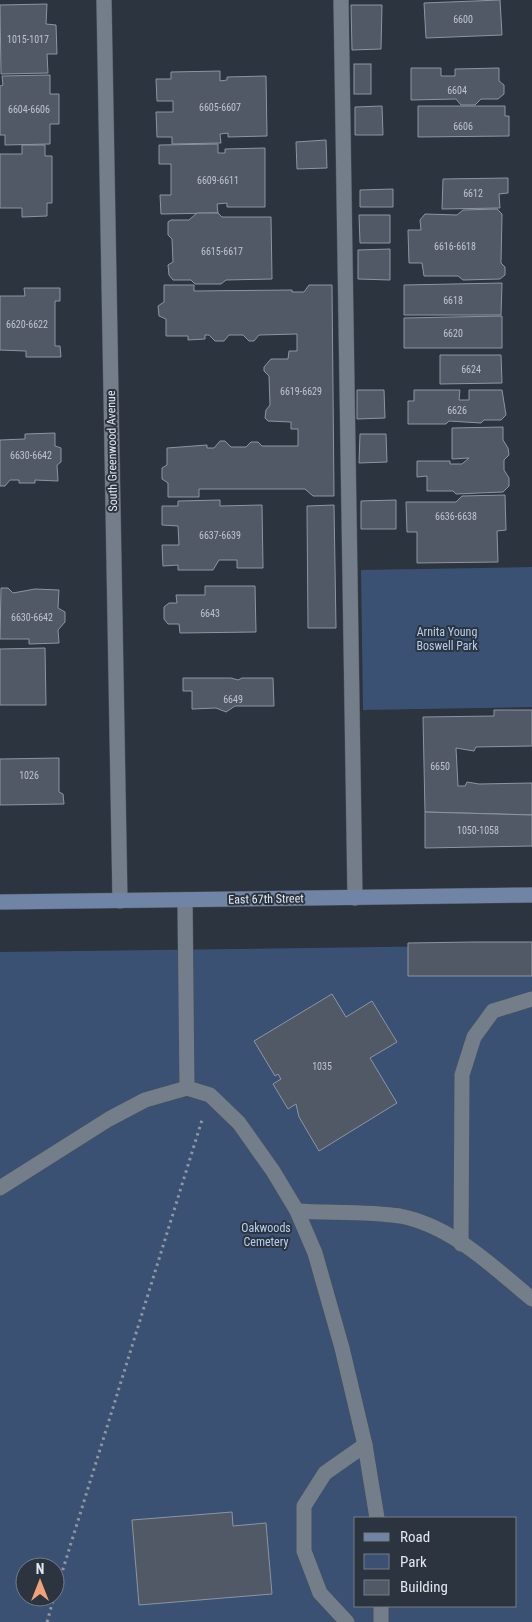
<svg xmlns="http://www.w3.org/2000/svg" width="532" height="1622" font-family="'Roboto Condensed',sans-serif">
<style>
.green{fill:#3a5173;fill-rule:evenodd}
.building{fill:#515966;stroke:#8c95a3}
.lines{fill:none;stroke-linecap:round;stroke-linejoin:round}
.lane-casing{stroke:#4a505b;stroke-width:16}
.street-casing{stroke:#4a505b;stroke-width:16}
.secondary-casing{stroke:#4a505b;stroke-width:16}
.path{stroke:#9096a0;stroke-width:3;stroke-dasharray:2.5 4;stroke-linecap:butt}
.lane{stroke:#747d8a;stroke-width:15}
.street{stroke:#747d8a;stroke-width:15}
.secondary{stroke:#7085a5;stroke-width:15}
.labels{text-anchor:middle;stroke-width:4;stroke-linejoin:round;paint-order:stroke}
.number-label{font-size:10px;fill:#bec4ce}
.street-label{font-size:12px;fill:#e3e8f0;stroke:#2c343f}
.park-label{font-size:12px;fill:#b7cef0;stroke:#2c343f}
</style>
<rect width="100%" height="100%" fill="#2c343f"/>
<g class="green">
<polygon points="532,567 532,707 363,710 361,570"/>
<path d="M 532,945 L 532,1622 L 0,1622 L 0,952 ZM 356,1518 L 516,1518 L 516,1606 L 356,1606 ZM 25,1567 L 55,1567 L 55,1597 L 25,1597 Z"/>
</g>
<g class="building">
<polygon points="500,0 502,35 426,38 424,3"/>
<polygon points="47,4 46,24 56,25 57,54 47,54 48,73 1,74 0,5"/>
<polygon points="351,5 382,5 381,49 352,50"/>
<rect x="354" y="64" width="17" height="30"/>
<polygon points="411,68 441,68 441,76 455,76 455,69 499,68 499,81 504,85 504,94 498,99 481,99 475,105 461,105 456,99 411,100"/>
<polygon points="220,71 220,81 227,80 227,77 266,76 267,136 228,137 228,133 220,134 221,143 172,144 172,137 157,137 156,112 173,112 173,101 157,101 156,79 171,79 171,72"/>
<polygon points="50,75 50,94 59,94 59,124 50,124 50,144 5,145 5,135 0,135 0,86 3,85 2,76"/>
<polygon points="382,106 383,135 355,135 355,107"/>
<polygon points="418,106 505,106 505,116 509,116 509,136 418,137"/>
<polygon points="326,140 327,168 297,169 296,142"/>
<polygon points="218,144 218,153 225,153 225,149 265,148 265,207 227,207 227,203 217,204 218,213 161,214 160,195 171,195 171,164 159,164 159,145"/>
<polygon points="22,145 45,145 45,156 52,156 52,203 47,203 47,216 22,217 22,208 0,208 0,154 22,154"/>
<polygon points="508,178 508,193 499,194 500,208 442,209 443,179"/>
<polygon points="393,189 393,207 360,207 360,190"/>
<polygon points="497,209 502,214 501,263 505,267 505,275 500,279 463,280 458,276 424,276 422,263 409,263 408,230 421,230 420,220 425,214 457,215 463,210"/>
<polygon points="197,213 218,213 222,217 271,217 272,279 226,280 221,284 195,284 191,280 173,280 169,275 168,265 173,262 172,239 168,235 168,222 171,220 189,220"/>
<polygon points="359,215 390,215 390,243 360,243"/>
<polygon points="390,249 390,280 358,279 358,250"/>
<polygon points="502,283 501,315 404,315 404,285"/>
<polygon points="164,285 194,285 194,291 292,290 292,292 304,292 309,285 332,285 334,496 313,496 305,489 199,489 199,497 168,497 168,483 162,479 162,468 167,465 167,448 207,445 207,448 214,448 220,441 225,441 231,447 246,447 251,442 258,442 262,446 298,446 298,429 291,429 291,422 268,421 265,418 266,410 270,405 269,376 264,371 264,367 271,359 288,359 289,351 297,351 297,334 259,335 254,341 249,341 243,335 229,335 224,341 215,341 209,335 205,335 205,339 188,340 188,336 166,336 166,319 159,316 158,306 164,302"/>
<polygon points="24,288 60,288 60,301 55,301 55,346 60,346 61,357 26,357 26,351 0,350 0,296 25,296"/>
<polygon points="502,316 502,348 404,348 404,318"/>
<polygon points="440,355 501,355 502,383 440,384"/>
<polygon points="357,390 384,390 385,418 357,419"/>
<polygon points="414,390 460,390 459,400 469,400 469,390 502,390 506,415 501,420 484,420 481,423 449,421 446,424 408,424 408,401 414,401"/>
<polygon points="503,427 503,440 508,448 509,455 504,460 504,470 509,478 509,486 503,492 456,494 453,491 427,491 427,476 417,477 417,461 450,461 450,464 462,464 469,458 452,459 452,428"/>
<polygon points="55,433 55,446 61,448 61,462 57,465 58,481 35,480 35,483 19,483 19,480 10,480 5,486 0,486 0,440 25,439 25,434"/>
<polygon points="360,434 386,434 387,462 359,463"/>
<polygon points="505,495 506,530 497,531 498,562 417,563 417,532 407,532 406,502 456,502 462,496"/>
<polygon points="220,500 220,506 262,505 263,568 237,568 237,560 219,560 213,570 178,570 178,565 163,566 162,545 179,545 178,526 162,525 162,506 178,506 178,501"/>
<polygon points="396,500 396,529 361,529 361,501"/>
<polygon points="334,505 336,628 308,628 307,506"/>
<polygon points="205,586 255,586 256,632 180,633 179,624 168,624 164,619 164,607 169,603 177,603 176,595 205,595"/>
<polygon points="1,588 8,588 13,593 35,589 59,590 58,608 65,612 65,622 58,630 59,643 29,644 29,639 0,639"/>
<polygon points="45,648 46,705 0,705 0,649"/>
<polygon points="183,678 231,678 238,680 242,678 273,678 274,706 235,706 226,712 216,708 192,709 192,691 183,691"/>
<polygon points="494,710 532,710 532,746 476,747 474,751 456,748 458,786 465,786 467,782 479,784 532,783 532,815 425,812 423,717 494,716"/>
<polygon points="59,758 59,792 63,794 64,804 0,805 0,759"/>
<polygon points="425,812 532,815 532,846 425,848"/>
<polygon points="474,942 532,942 532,976 408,976 408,943"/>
<polygon points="332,994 346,1017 372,1001 397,1042 370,1058 397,1103 319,1151 299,1117 296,1104 288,1109 273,1084 281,1079 278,1074 275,1076 254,1041"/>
<polygon points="232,1512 233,1526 266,1523 272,1594 139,1605 132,1520"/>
</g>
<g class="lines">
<g class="lane-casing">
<g id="lane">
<polyline points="341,0 355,898"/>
<polyline points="185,900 187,1088"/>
<polyline points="0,1188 109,1119 145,1100 187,1088 210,1095 239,1123 273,1171 297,1211 315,1253 342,1348 365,1445 377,1518"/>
<path d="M 297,1211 C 329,1213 369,1211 400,1216 C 452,1226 493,1267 532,1299"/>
<polyline points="461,1244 462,1075 474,1037 493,1011 532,999"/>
<polyline points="381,1606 381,1622"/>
<polyline points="347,1622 320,1593 304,1551 304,1506 325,1473 365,1445"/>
</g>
</g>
<g class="street-casing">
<polyline id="street" points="104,0 120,901"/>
</g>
<g class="secondary-casing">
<polyline id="secondary" points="0,902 532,895"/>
</g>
<g class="path">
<polyline points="55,1595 202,1120"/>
<polyline points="47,1622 54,1597"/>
</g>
<use href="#lane" class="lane"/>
<use href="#street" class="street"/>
<use href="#secondary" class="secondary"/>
</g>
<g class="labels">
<g class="number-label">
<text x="463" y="23">6600</text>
<text x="28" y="43">1015-1017</text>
<text x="457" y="94">6604</text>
<text x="220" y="111">6605-6607</text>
<text x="29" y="113">6604-6606</text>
<text x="463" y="130">6606</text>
<text x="218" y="184">6609-6611</text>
<text x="473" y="197">6612</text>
<text x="455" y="250">6616-6618</text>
<text x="222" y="255">6615-6617</text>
<text x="453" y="304">6618</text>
<text x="27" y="328">6620-6622</text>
<text x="453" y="337">6620</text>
<text x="471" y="373">6624</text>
<text x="301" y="395">6619-6629</text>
<text x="457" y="414">6626</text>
<text x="31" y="459">6630-6642</text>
<text x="456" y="520">6636-6638</text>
<text x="220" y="539">6637-6639</text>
<text x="210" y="617">6643</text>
<text x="32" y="621">6630-6642</text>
<text x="233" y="703">6649</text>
<text x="440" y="770">6650</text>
<text x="29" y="779">1026</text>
<text x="478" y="834">1050-1058</text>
<text x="322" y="1070">1035</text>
</g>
<g class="street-label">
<text transform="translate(112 451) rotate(-91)" y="4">South Greenwood Avenue</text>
<text transform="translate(266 899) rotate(-1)" y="4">East 67th Street</text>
</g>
<g class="park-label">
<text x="447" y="636">Arnita Young<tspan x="447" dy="14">Boswell Park</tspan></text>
<text x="266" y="1232">Oakwoods<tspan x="266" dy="14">Cemetery</tspan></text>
</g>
</g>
<rect x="354" y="1517" width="162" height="90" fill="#2c343f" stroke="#757c86"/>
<rect x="364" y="1533" width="25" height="8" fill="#7085a5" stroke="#757c86"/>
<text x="400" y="1542" font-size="15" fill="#e3e8f0">Road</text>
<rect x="364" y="1554" width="25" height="15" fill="#3a5173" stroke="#757c86"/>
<text x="400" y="1567" font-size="15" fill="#e3e8f0">Park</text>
<rect x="364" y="1580" width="25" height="15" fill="#515966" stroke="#757c86"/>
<text x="400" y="1592" font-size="15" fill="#e3e8f0">Building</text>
<g transform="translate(40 1582)"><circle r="24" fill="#2c343f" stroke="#757c86"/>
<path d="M0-4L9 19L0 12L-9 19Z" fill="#f0a279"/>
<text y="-8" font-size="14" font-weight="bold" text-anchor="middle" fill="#e3e8f0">N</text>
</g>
</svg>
